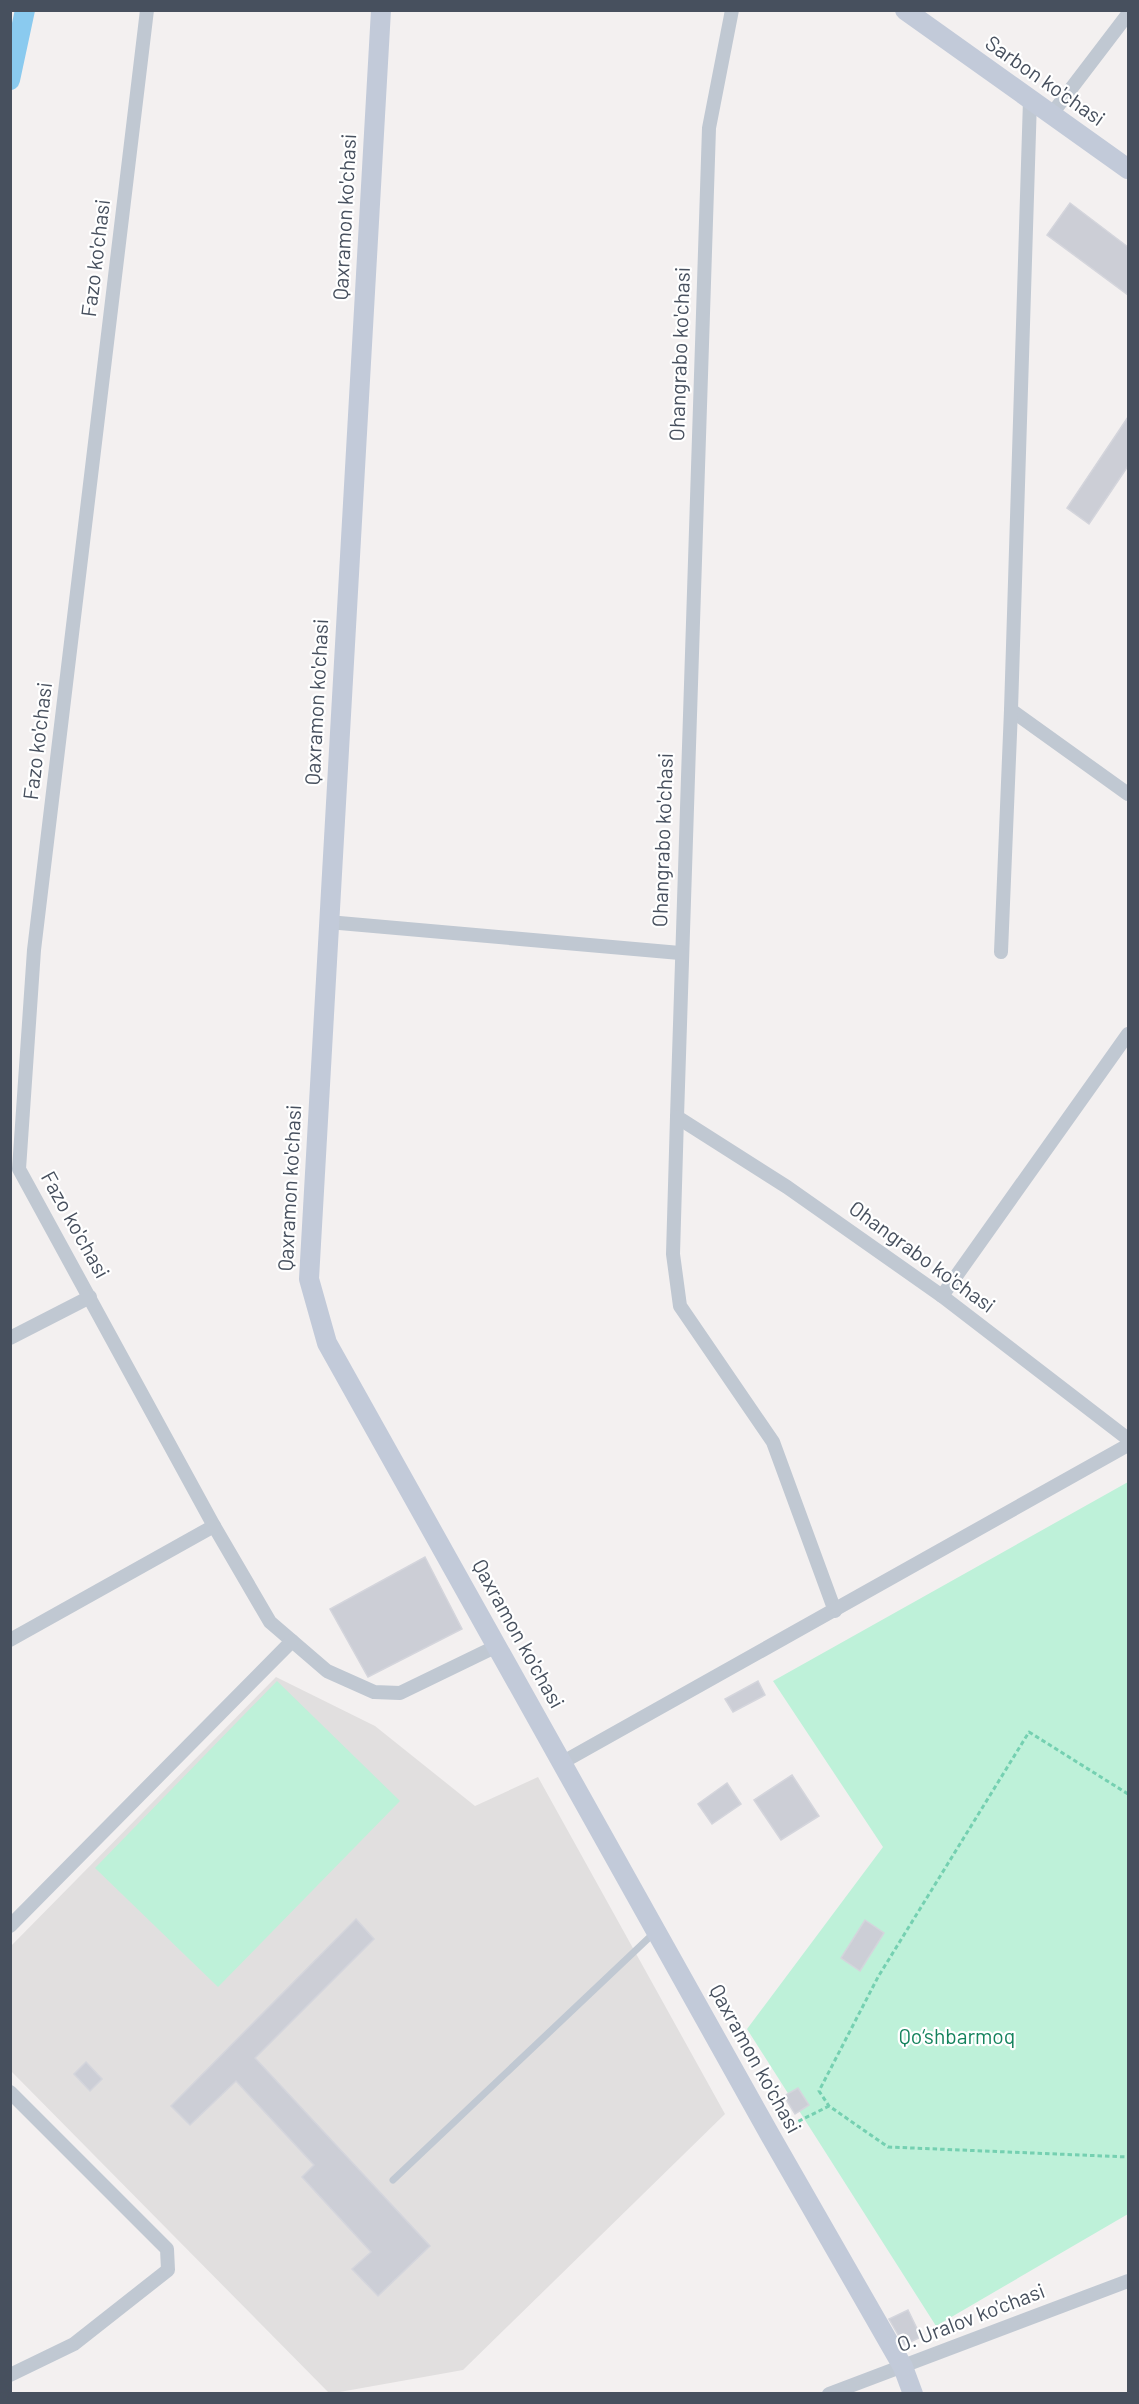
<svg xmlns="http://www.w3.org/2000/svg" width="1139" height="2404" font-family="Barlow,sans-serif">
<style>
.education{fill:#e1dfdf}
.green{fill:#bef1d9}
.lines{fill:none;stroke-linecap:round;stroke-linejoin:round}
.canal{stroke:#8acaef;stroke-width:20}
.building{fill:#ccced6;stroke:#d4d5dc;stroke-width:1.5}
.path{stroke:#75d0b1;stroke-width:3;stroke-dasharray:4.5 3;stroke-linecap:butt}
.lane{stroke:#c0c8d2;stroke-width:7}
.street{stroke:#c0c8d2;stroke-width:14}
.secondary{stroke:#c2cad9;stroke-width:20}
.labels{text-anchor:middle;stroke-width:4.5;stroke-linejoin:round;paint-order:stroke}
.street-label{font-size:21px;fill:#47505e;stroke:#fff}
.park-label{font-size:21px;fill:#15835d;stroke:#fff}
</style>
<rect width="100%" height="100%" fill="#f3f0f0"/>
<polygon class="education" points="276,1677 375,1726 475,1806 538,1777 725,2114 463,2370 334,2393 329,2393 11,2071 10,1947"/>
<g class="green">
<polygon points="1128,1482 1128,2214 936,2326 747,2029 883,1847 773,1681"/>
<polygon points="277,1681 400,1801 218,1987 95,1868"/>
</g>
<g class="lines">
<polyline class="canal" points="10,80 25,10"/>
</g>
<g class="building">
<polygon points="1070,203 1128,247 1128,295 1047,235"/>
<polygon points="1128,417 1128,466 1089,524 1067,508"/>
<polygon points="425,1557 462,1629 368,1677 330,1609"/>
<polygon points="758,1681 765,1695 733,1712 725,1699"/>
<polygon points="792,1775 819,1816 781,1840 754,1800"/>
<polygon points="727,1783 741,1804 712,1824 698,1804"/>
<polygon points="356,1919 374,1939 255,2058 430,2246 378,2296 352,2269 371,2252 302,2177 314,2165 236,2081 190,2125 171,2106"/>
<polygon points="865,1920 884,1933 860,1971 841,1958"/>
<polygon points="86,2062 102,2079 90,2091 74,2074"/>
<polygon points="798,2088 809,2105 795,2114 784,2096"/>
<polygon points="908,2310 921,2337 904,2345 889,2319"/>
</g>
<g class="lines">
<g class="path">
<polyline points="1128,1794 1029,1732 878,1977 819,2091 829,2106 888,2147 1128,2157"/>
<polyline points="785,2128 829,2106"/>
</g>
<polyline class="lane" points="393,2180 654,1933"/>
<g class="street">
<polyline points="147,10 34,950 19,1169 214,1526 270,1622 327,1671 374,1692 400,1693 497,1646"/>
<polyline points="732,10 709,128 677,1117 787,1187 942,1296 1128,1439"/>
<polyline points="1051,115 1128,14"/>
<polyline points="1011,710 1128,794"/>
<polyline points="328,922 680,953"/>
<polyline points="1001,952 1011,710 1030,100"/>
<polyline points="677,1117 673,1254 680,1306 773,1442 835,1611"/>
<polyline points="942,1296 1128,1034"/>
<polyline points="10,1338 90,1297"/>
<polyline points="10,1640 214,1526"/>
<polyline points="563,1762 1128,1445"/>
<polyline points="10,1926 292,1641"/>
<polyline points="10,2092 167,2249 168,2270 74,2344 10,2375"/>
<polyline points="829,2394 1128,2281"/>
</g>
<g class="secondary">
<polyline points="381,10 309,1279 327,1343 770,2135 903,2367 913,2394"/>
<polyline points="905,10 1128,169"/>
</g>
</g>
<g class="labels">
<g class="street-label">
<text transform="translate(1045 81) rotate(35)" y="7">Sarbon ko'chasi</text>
<text transform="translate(345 217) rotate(-87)" y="7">Qaxramon ko'chasi</text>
<text transform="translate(96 258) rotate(-83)" y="7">Fazo ko'chasi</text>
<text transform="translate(680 354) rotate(-88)" y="7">Ohangrabo ko'chasi</text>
<text transform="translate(317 702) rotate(-87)" y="7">Qaxramon ko'chasi</text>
<text transform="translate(38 741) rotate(-83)" y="7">Fazo ko'chasi</text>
<text transform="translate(663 840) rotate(-88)" y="7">Ohangrabo ko'chasi</text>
<text transform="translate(290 1188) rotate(-87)" y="7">Qaxramon ko'chasi</text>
<text transform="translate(75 1225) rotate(61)" y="7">Fazo ko'chasi</text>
<text transform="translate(922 1257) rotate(36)" y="7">Ohangrabo ko'chasi</text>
<text transform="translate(518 1634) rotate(61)" y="7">Qaxramon ko'chasi</text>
<text transform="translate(755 2059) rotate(61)" y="7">Qaxramon ko'chasi</text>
<text transform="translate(971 2318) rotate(-21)" y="7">O. Uralov ko'chasi</text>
</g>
<g class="park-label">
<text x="957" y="2044">Qo‘shbarmoq</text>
</g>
</g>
<rect width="1139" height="2404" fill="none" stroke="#47505e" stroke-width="24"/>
</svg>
